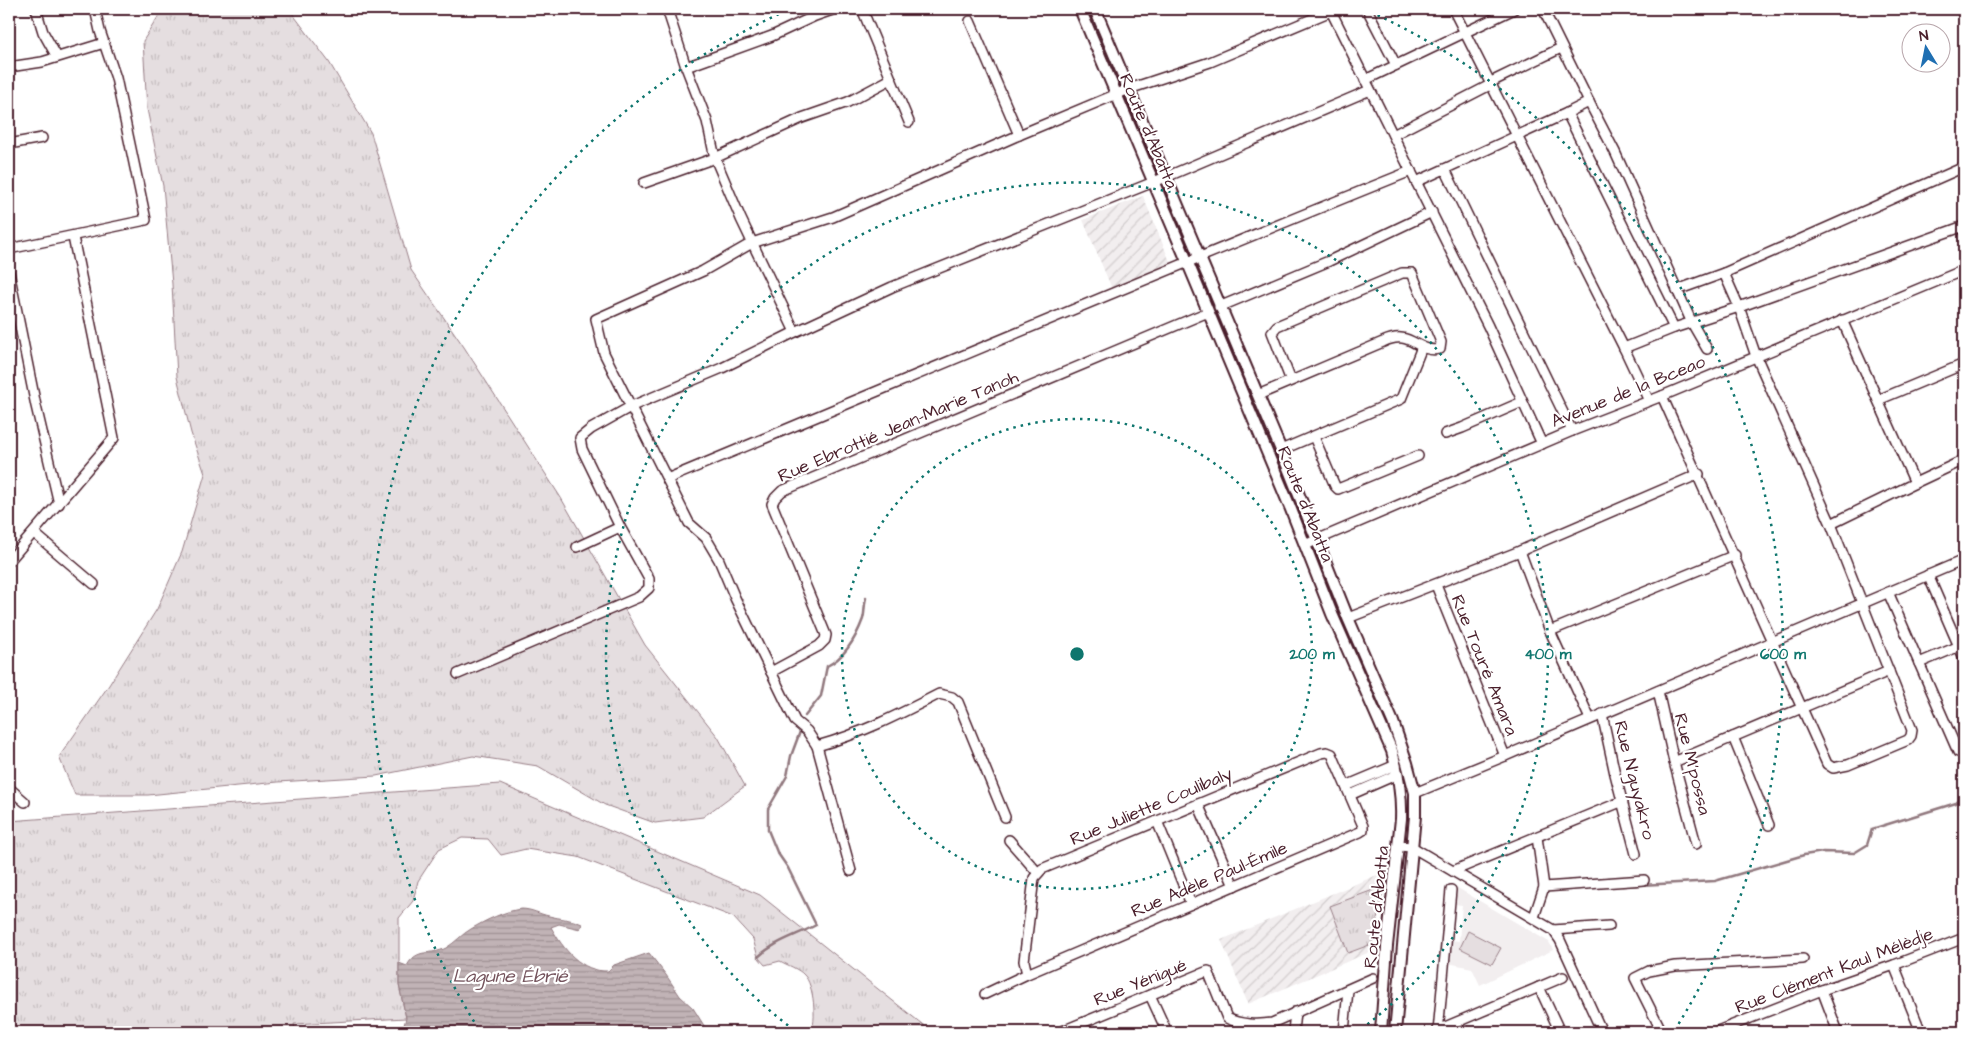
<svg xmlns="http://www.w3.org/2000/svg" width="1973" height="1041" font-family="'Architects Daughter',sans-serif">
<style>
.built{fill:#f2eeef}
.industrial{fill:url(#industrial-furrows)}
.grass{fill:url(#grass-tufts);stroke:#987e86}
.pitch{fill:#e5dee0;stroke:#987e86}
.water{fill:url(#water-rules);stroke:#91787e}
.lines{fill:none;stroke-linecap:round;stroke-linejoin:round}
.stream{stroke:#91787e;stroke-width:2.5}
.minor-casing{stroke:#4a1f2b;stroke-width:12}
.tertiary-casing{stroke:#4a1f2b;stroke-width:14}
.minor{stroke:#fff;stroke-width:9}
.tertiary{stroke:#fff;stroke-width:10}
.ring{fill:none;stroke:#0f766e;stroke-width:2.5;stroke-dasharray:2.5 5}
.labels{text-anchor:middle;stroke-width:4.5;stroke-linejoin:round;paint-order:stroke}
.street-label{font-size:18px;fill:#4a1f2b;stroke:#fff}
.water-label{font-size:19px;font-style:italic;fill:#74535c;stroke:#fff}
.centre{fill:#0f766e;stroke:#fff;stroke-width:2.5}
.ring-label{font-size:15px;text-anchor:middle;font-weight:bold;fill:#0f766e;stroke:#fff;stroke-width:4.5;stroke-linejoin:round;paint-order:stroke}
</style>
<defs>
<pattern id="industrial-furrows" width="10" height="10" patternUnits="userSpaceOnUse" patternTransform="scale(1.25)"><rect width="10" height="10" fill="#f2eeef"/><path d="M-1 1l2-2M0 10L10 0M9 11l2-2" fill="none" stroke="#d1cccd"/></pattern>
<pattern id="grass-tufts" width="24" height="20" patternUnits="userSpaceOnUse" patternTransform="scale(1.25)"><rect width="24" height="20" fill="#e5dee0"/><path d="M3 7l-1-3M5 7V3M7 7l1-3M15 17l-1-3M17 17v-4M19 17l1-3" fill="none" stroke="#c6bec0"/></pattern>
<pattern id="water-rules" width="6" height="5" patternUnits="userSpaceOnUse" patternTransform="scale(1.25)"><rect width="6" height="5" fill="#c1b3b6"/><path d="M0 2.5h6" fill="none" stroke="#9f9194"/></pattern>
</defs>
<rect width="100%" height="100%" fill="#fff"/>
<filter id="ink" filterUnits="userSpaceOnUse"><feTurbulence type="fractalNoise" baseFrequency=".02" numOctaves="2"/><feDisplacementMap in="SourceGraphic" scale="10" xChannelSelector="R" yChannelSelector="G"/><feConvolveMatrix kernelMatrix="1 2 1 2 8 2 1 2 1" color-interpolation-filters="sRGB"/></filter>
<g filter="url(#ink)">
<polygon class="built" points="1456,887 1549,942 1553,950 1480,985 1472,968 1448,963 1451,940 1459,941 1462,905 1454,904"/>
<g class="industrial">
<polygon points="1143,196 1171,264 1112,289 1083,220"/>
<polygon points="1382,873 1372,951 1248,1004 1221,940"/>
</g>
<g class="grass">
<polygon points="163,9 289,9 329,62 371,133 411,270 464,347 561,498 645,645 718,737 745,786 703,817 655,823 605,805 538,766 473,756 376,776 278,782 148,795 75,795 59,757 109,685 157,609 182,552 205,474 191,433 177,377 172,284 163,186 147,109 143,41"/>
<path d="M 500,784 L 760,895 L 932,1032 L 811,1032 C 817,1021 814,984 804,975 C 799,969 787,965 780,961 L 765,965 L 758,957 L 753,939 L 733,917 L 578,857 L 526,849 L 501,855 L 488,839 L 462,838 L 439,849 L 418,881 L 413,901 L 399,918 L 399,985 L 406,1018 L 294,1024 L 296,1032 L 9,1032 L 9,821 Z"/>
<polygon points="1384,886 1372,944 1348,953 1330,906"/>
</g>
<polygon class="pitch" points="1468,931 1501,948 1492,964 1460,948"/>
<path class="water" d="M 521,909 C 532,909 539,914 549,916 C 561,919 571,919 582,924 L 580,929 L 559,924 L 551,927 C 563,949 581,972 608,971 L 614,965 L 649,953 L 666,975 L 680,996 L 693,1008 L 708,1032 L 402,1032 L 406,1018 L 399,985 L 399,963 L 407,966 C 417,947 431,956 446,948 C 456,942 462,934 471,929 C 486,920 505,911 521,909 Z"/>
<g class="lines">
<g class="stream">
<path d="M 805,716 L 821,696 L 827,666 C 845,657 856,638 863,619 C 865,612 864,605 866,598"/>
<polyline points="1622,886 1715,881 1804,855 1823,852 1854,853 1867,845 1872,829 1956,803 1964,797"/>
<path d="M 758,957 C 775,941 796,936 816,925 L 788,868 L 777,852 L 768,830 L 768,809 L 787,776 L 791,756 L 801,729"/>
</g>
<g class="minor-casing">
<g id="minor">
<polyline points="36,9 43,32 57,57"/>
<polyline points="667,9 686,67 707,121 715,158 741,219 795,332"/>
<polyline points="862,9 909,122"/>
<polyline points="1330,9 1488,326 1542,444"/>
<polyline points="1367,9 1396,65"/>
<polyline points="1453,9 1624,348 1649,401"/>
<polyline points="1543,9 1589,102 1567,113"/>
<polyline points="970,21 1019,135"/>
<polyline points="9,67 42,62 104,43"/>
<polyline points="686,67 772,36 815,16 835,9"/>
<polyline points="1365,80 1514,9"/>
<polyline points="1491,82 1561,48"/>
<polyline points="1589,102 1615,152 1692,323 1707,349"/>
<polyline points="1393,135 1492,84"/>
<polyline points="9,144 42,138"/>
<polyline points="1445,169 1572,431"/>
<polyline points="1416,182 1567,113 1674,328"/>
<polyline points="644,183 715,158 802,118 848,102 891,79"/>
<polyline points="9,249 146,220 116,78 100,31 95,9"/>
<polyline points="9,272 36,406 59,504"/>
<polyline points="1677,290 1724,273"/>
<polyline points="1219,307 1329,261 1432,212"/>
<polyline points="1624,348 1674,328 1739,307 1964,226"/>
<path d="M 1258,395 L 1383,342 C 1412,328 1416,354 1440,349 L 1441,342 L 1412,273 L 1402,273 L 1277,326 L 1272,332 L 1291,381"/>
<polyline points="1662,396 1827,764 1833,768 1848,765 1908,740 1911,736 1912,730 1831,524 1756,356 1739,307 1724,273 1964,167"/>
<polyline points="1878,400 1964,364"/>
<polyline points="1445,434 1462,428 1522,402"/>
<polyline points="1314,437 1335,486 1338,489 1418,456"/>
<polyline points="1281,450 1401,399 1422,347"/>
<path d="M 667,479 C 915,376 1162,271 1411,171"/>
<polyline points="1915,483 1964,460"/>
<polyline points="1831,524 1915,483 1842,320"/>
<polyline points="34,533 94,584"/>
<polyline points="1305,545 1572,431 1662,396 1964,270"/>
<polyline points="577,547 620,527"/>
<polyline points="1520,551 1550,631 1590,719"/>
<polyline points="9,561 114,438 73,237"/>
<polyline points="1928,575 1964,658"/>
<polyline points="1436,585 1505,756"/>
<polyline points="1888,592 1958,752"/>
<polyline points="1348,618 1520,551 1699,474"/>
<polyline points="1550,631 1735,555"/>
<polyline points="1919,663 1962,645"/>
<polyline points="771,672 819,646 825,640 826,635 772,504 775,498 782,491 1208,312"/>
<polyline points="458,674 639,597 649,588 649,579 620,527 582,449 580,438 591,429 632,406 722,368 795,332 892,287 1166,177 1370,90"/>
<polyline points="1658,691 1674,762 1696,844"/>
<polyline points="1602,714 1615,774 1636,854"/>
<polyline points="1733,737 1769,825"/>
<polyline points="817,746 851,871"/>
<polyline points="1674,762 1889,671"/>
<polyline points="1346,786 1396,765"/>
<polyline points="9,788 25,802"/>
<polyline points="1415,793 1505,756 1964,560"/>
<polyline points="1350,795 1398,774"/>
<polyline points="1198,804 1234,886"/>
<path d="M 1005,817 L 958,702 L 952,697 L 939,694 C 900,714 861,734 817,746 L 807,731 L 795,721 L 735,598 L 719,560 L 706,538 L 689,523 L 604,353 L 596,319 L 703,271 L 752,243 L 833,217 L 1019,135 L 1129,89 L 1210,62 L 1331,11"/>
<polyline points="1157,821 1191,904"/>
<polyline points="1009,840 1038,873"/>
<polyline points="1398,846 1412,847 1553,930 1560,940 1602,1032"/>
<polyline points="1453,871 1623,801"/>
<polyline points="1544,887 1644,880"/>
<polyline points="1534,917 1544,887 1537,837"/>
<polyline points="1553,930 1609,926"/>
<polyline points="1894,965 1921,1032"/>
<polyline points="1539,987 1560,1032"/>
<polyline points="1822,990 1838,1032"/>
<polyline points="985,994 1027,974 1360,832 1363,830 1363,826 1332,754 1327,752 1321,753 1042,869 1034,878 1024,961 1027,974"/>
<polyline points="1150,995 1167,1032"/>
<polyline points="1438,1030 1563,977"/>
<path d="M 1060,1032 L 1208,971 L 1227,1018 C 1239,1025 1259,1025 1272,1023 L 1373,978"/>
<polyline points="1293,1032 1295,1012"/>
<polyline points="1344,1032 1348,990"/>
<polyline points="1438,1032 1451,890"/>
<polyline points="1662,1032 1635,978 1649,971 1675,966 1803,959"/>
<polyline points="1715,1032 1822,990 1894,965 1964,938"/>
</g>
</g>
<g class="tertiary-casing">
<g id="tertiary">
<path d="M 1080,9 L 1187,261 L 1290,507 L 1332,614 L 1392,751 C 1398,773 1402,795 1401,819 L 1387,946 L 1381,1032"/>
<polyline points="1095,9 1281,450 1348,618 1393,722 1407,763 1415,793 1415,816 1395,1032"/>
</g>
</g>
<use href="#minor" class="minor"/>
<use href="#tertiary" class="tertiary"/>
</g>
</g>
<g class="ring">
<circle cx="1077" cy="654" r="235"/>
<path d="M794 1030A471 471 0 1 1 1360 1030"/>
<path d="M478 1028A706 706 0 0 1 790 9M1364 9A706 706 0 0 1 1676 1028"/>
</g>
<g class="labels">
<g class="street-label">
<text transform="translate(1149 131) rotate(67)" y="6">Route d'Abatta</text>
<text transform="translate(1628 391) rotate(-22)" y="6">Avenue de la Bceao</text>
<text transform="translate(898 426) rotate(-23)" y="6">Rue Ebrottié Jean-Marie Tanoh</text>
<text transform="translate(1306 504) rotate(68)" y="6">Route d'Abatta</text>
<text transform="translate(1485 665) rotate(68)" y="6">Rue Touré Amara</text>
<text transform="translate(1693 764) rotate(76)" y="6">Rue M'possa</text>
<text transform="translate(1635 780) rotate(76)" y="6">Rue N'guyakro</text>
<text transform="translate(1151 806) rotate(-23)" y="6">Rue Juliette Coulibaly</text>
<text transform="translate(1209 879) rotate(-23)" y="6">Rue Adèle Paul-Émile</text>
<text transform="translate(1376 907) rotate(-84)" y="6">Route d'Abatta</text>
<text transform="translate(1834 970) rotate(-21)" y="6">Rue Clément Kaul Mélèdje</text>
<text transform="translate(1140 982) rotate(-22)" y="6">Rue Yénigué</text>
</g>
<g class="water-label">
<text x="510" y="982">Lagune Ébrié</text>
</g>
</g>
<circle cx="1077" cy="654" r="8" class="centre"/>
<g class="ring-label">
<text x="1312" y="659">200 m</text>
<text x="1548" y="659">400 m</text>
<text x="1783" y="659">600 m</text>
</g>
<rect width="1973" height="1041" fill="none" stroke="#fff" stroke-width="30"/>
<rect x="15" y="15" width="1943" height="1011" fill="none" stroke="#4a1f2b" stroke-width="2" filter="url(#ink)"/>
<g transform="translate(1926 48) rotate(350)"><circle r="24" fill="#ffffff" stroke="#b7a5aa"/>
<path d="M0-4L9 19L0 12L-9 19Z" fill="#1f6fb2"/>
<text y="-8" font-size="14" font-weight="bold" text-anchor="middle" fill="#4a1f2b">N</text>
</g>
</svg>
